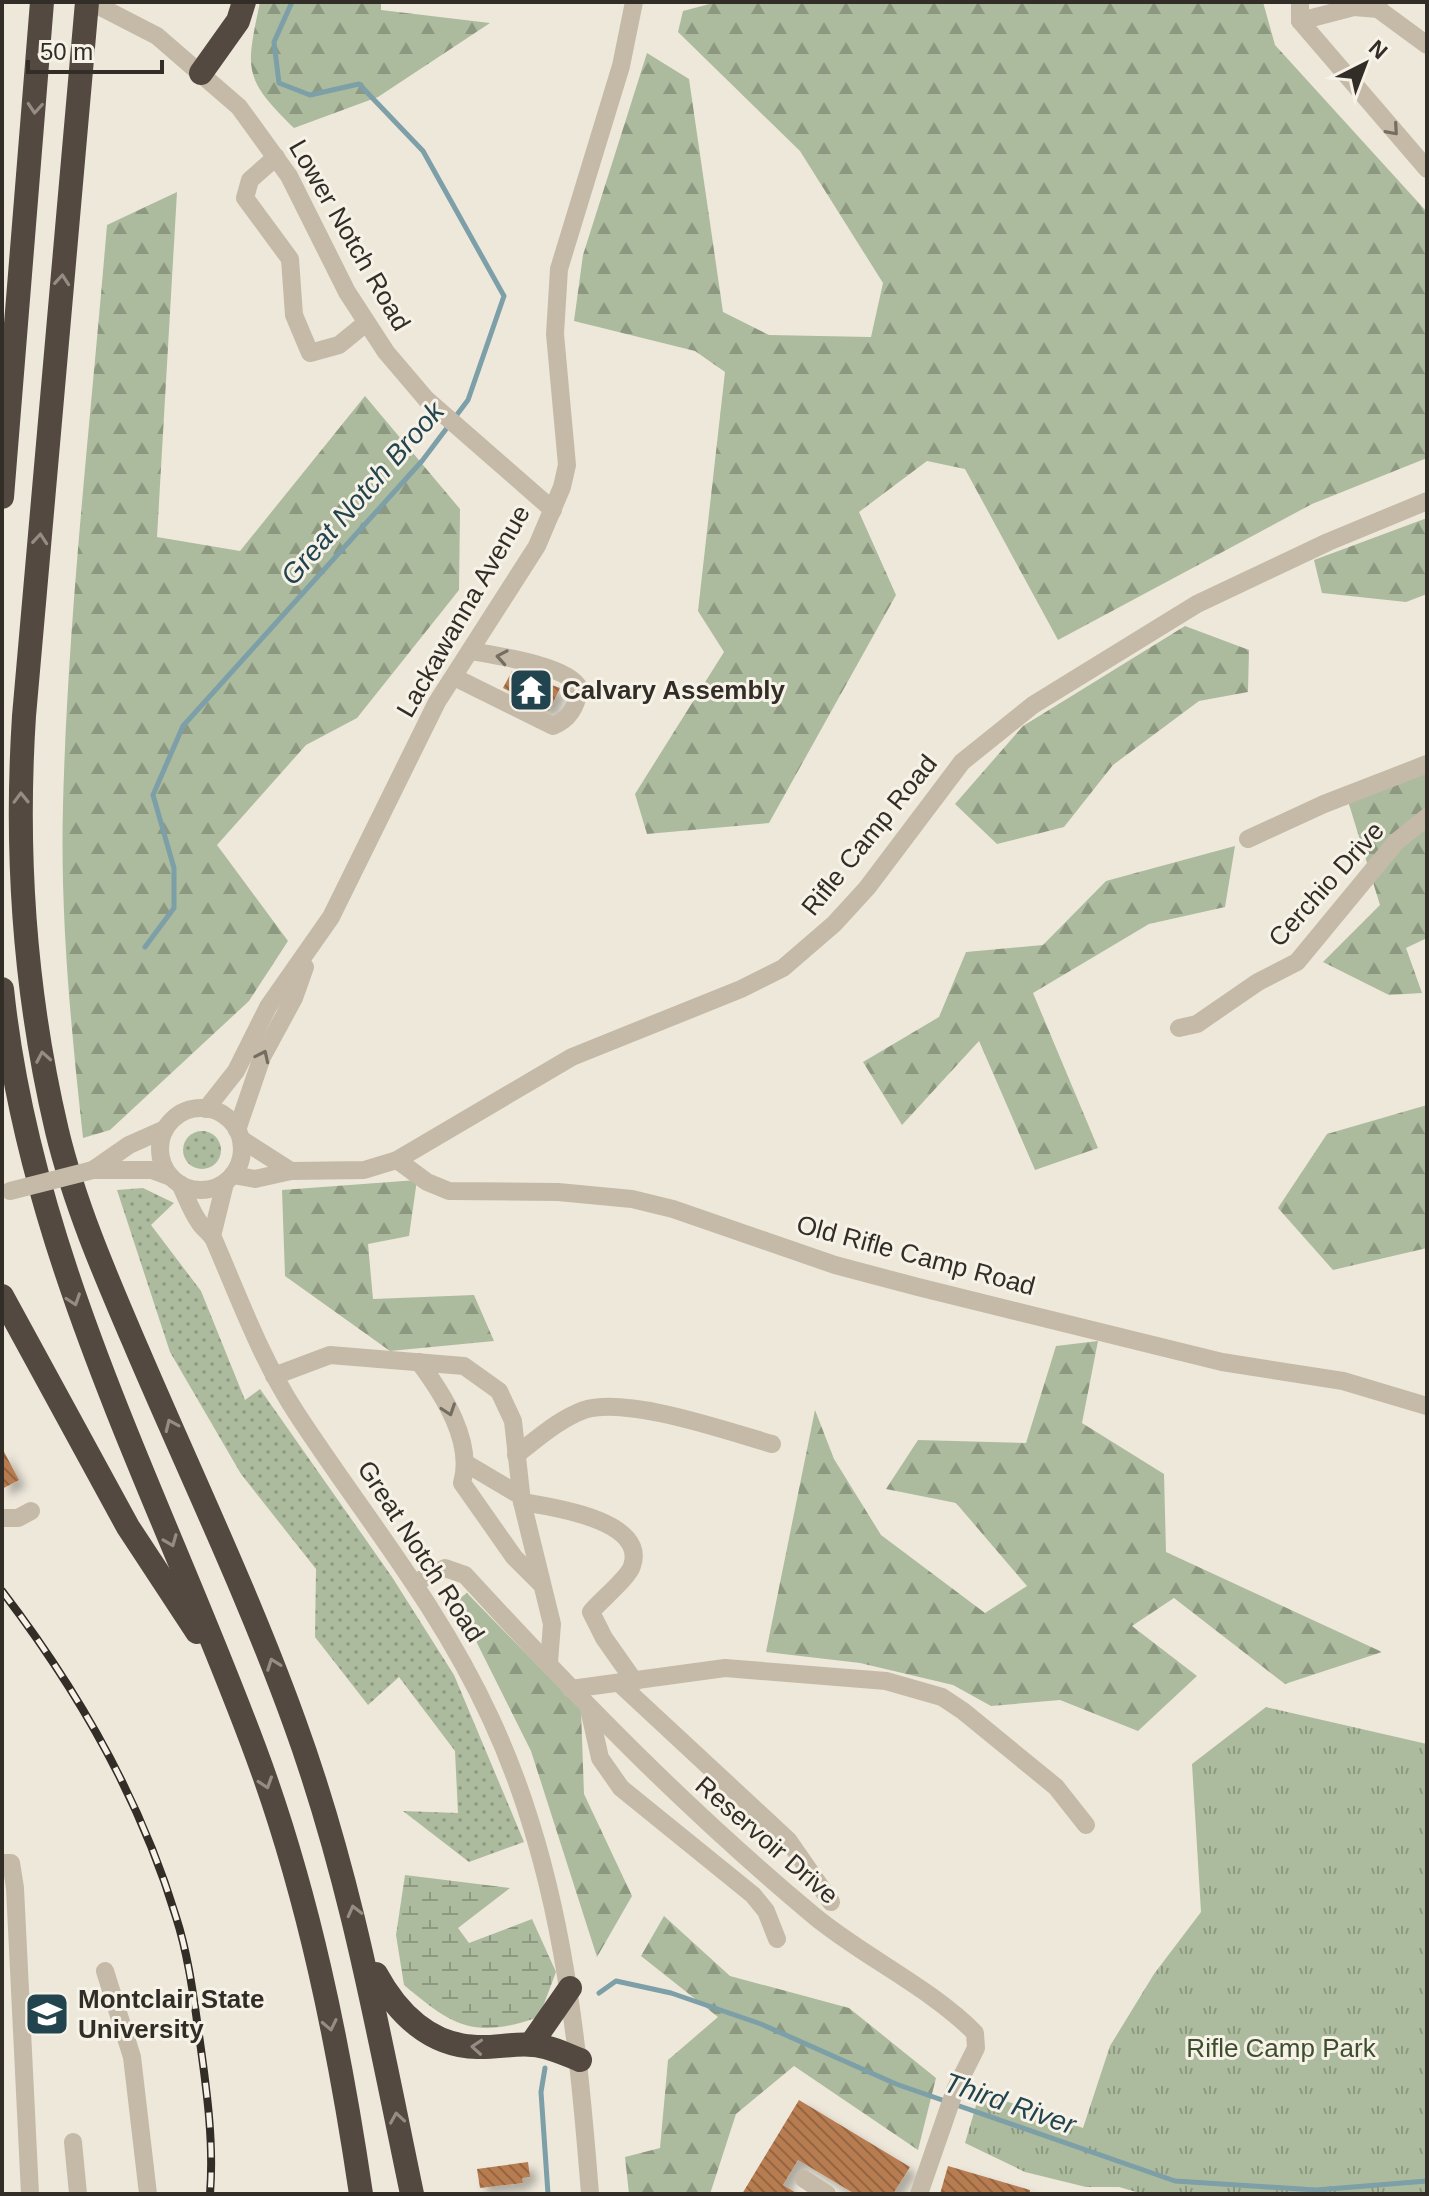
<svg xmlns="http://www.w3.org/2000/svg" width="1429" height="2196" font-family="Helvetica,sans-serif">
<style>
.grass{fill:url(#grass-dots)}
.forest{fill:url(#forest-firs)}
.wetland{fill:url(#wetland-marsh)}
.park{fill:url(#park-tufts)}
.lines{fill:none;stroke-linecap:round;stroke-linejoin:round}
.stream{stroke:#7d9fa8;stroke-width:5}
.building{fill:url(#building-back-hatch);filter:url(#shadow)}
.minor{stroke:#c5baa8;stroke-width:18}
.highway{stroke:#534940;stroke-width:24}
.rail-casing{stroke:#332d28;stroke-width:8}
.rail{stroke:#f7f2e7;stroke-width:5;stroke-dasharray:15;stroke-linecap:butt}
.minor-bridge{stroke:#c5baa8;stroke-width:18}
.oneway{stroke:#958d83}
.oneway2{stroke:#756c62}
.labels{text-anchor:middle;stroke-width:6;stroke-linejoin:round;paint-order:stroke}
.street-label{font-size:26px;fill:#332d28;stroke:#f7f2e7}
.poi-label{font-size:26px;font-weight:bold;fill:#332d28;stroke:#f7f2e7;text-anchor:start}
.park-label{font-size:26px;fill:#3d4e2e;stroke:#f7f2e7}
.water-label{font-size:28px;font-style:italic;fill:#22444f;stroke:#f7f2e7}
</style>
<defs>
<pattern id="grass-dots" width="8" height="8" patternUnits="userSpaceOnUse" patternTransform="scale(2)"><rect width="8" height="8" fill="#acbb9d"/><path d="M2 2h.1M6 6h.1" fill="none" stroke="#8d9880" stroke-width="1.8" stroke-linecap="round"/></pattern>
<pattern id="forest-firs" width="22" height="20" patternUnits="userSpaceOnUse" patternTransform="scale(2)"><rect width="22" height="20" fill="#acbb9d"/><path d="M5 1l3.5 6h-7zM16 11l3.5 6h-7z" fill="#8d9880"/></pattern>
<pattern id="wetland-marsh" width="20" height="14" patternUnits="userSpaceOnUse" patternTransform="scale(2)"><rect width="20" height="14" fill="#acbb9d"/><path d="M1 5h8M5 5V1M11 12h8M15 12V8" fill="none" stroke="#8d9880"/></pattern>
<pattern id="park-tufts" width="24" height="20" patternUnits="userSpaceOnUse" patternTransform="scale(2)"><rect width="24" height="20" fill="#acbb9d"/><path d="M3 7l-1-3M5 7V3M7 7l1-3M15 17l-1-3M17 17v-4M19 17l1-3" fill="none" stroke="#8d9880"/></pattern>
<pattern id="building-back-hatch" width="6" height="6" patternUnits="userSpaceOnUse" patternTransform="scale(2)"><rect width="6" height="6" fill="#b77b50"/><path d="M-1 5l2 2M0 0l6 6M5-1l2 2" fill="none" stroke="#956542"/></pattern>
<filter id="shadow"><feDropShadow dx="7" dy="7" stdDeviation="4" flood-color="#0004"/></filter>
</defs>
<rect width="100%" height="100%" fill="#eee8db"/>
<g class="grass">
<circle cx="202" cy="1150" r="19"/>
<polygon points="143,1188 174,1203 151,1225 201,1291 245,1400 260,1389 392,1577 454,1675 524,1842 469,1862 403,1811 458,1813 455,1751 399,1677 368,1705 315,1637 316,1569 241,1474 170,1352 117,1190"/>
</g>
<g class="forest">
<path d="M 260,2 L 381,2 L 381,10 L 490,23 L 378,97 L 294,128 C 242,77 246,70 260,2 Z"/>
<polygon points="717,2 1263,2 1275,45 1427,212 1427,458 1312,504 1058,640 965,469 927,461 859,512 896,595 769,823 647,834 635,794 724,652 698,611 725,372 695,351 574,321 583,255 647,53 689,79 723,312 769,335 871,337 883,283 800,151 678,32 683,11"/>
<path d="M 177,192 L 157,537 L 240,551 L 365,396 L 460,509 L 459,590 L 357,718 L 306,745 L 217,845 L 288,941 L 249,1001 L 110,1130 L 83,1138 C 71,1028 60,916 63,805 C 68,612 91,418 107,225 Z"/>
<polygon points="1427,518 1427,594 1406,602 1322,593 1314,560"/>
<polygon points="1185,626 1249,650 1248,692 1199,701 1113,765 1064,827 997,844 955,804 1023,726"/>
<polygon points="1427,772 1427,938 1406,948 1422,993 1389,995 1323,962 1380,905 1348,801"/>
<polygon points="1235,846 1225,907 1149,924 1033,993 1098,1148 1035,1170 979,1041 902,1125 863,1062 939,1017 966,952 1043,945 1106,881"/>
<polygon points="1427,1105 1427,1248 1333,1270 1278,1208 1327,1134"/>
<polygon points="417,1180 409,1236 368,1244 373,1299 474,1295 494,1341 390,1351 285,1276 282,1190"/>
<polygon points="1098,1341 1082,1423 1164,1474 1166,1552 1382,1652 1285,1684 1174,1598 1132,1626 1197,1676 1138,1731 1060,1700 991,1706 953,1685 860,1663 766,1652 815,1410 834,1459 881,1535 985,1613 1027,1586 956,1503 886,1489 918,1440 1026,1443 1056,1346"/>
<polygon points="467,1593 581,1710 584,1794 632,1896 597,1957 531,1751 456,1601"/>
<polygon points="664,1916 730,1976 849,2008 936,2078 918,2150 794,2066 736,2114 710,2194 629,2194 625,2157 660,2148 668,2060 718,2017 641,1956"/>
</g>
<path class="wetland" d="M 405,1875 L 510,1888 L 458,1928 L 469,1943 L 532,1919 L 556,1972 L 539,2017 C 475,2039 455,2028 404,1985 L 396,1935 Z"/>
<polygon class="park" points="1266,1707 1427,1744 1427,2194 1143,2194 1119,2187 1086,2187 1025,2172 965,2143 980,2092 1083,2128 1110,2046 1154,1974 1201,1912 1192,1764"/>
<g class="lines">
<g class="stream">
<polyline points="145,947 174,908 174,868 153,795 183,726 422,461 468,400 504,296 423,151 359,84 310,95 279,83 274,42 292,2"/>
<polyline points="599,1993 616,1981 671,1993 761,2024 896,2084 1175,2181 1316,2190 1427,2181"/>
<polyline points="545,2068 541,2092 548,2194"/>
</g>
</g>
<g class="building">
<polygon points="512,671 560,688 549,711 503,688"/>
<polygon points="2,1448 19,1480 2,1489"/>
<polygon points="799,2100 910,2167 893,2194 855,2194 798,2160 783,2185 798,2194 742,2194"/>
<polygon points="528,2162 530,2177 522,2178 523,2183 480,2188 477,2169"/>
<polygon points="948,2166 1030,2190 1030,2194 940,2194"/>
</g>
<g class="lines">
<g class="minor">
<polyline points="91,2 157,36 239,107 289,176 347,292 386,352 426,399 553,510"/>
<polyline points="1300,2 1300,21 1427,169"/>
<polyline points="1379,2 1378,9 1427,45"/>
<polyline points="1300,21 1354,7 1378,9"/>
<polyline points="276,157 250,180 245,198 290,259 294,315 310,353 339,345 366,323"/>
<path d="M 454,677 L 553,726 C 570,719 577,706 579,688 C 570,666 494,655 471,651"/>
<polyline points="1248,839 1324,804 1427,764"/>
<polyline points="1179,1028 1197,1024 1258,982 1297,962 1396,842 1427,817"/>
<circle cx="201" cy="1149" r="41"/>
<polyline points="206,1109 236,1071 268,1007 331,917 437,702 537,546 562,487 567,465 555,334 559,269 621,66 634,2"/>
<polyline points="237,1130 262,1057 294,998 305,967"/>
<polyline points="241,1139 291,1171"/>
<polyline points="397,1160 427,1182 449,1191 558,1192 632,1199 673,1209 835,1265 918,1287 1222,1362 1343,1381 1427,1406"/>
<polyline points="93,1170 129,1145 165,1129"/>
<polyline points="93,1170 152,1170 171,1177"/>
<polyline points="233,1175 255,1179 291,1171 364,1170 397,1160 572,1057 741,989 783,968 834,924 867,888 962,762 1033,705 1197,604 1328,542 1427,501"/>
<path d="M 180,1184 C 186,1196 191,1211 199,1222 C 203,1229 211,1233 214,1240 C 240,1300 261,1359 297,1414 C 365,1518 438,1604 491,1719 C 561,1870 577,2030 590,2194"/>
<polyline points="212,1236 225,1183"/>
<path d="M 419,1362 C 443,1394 474,1442 462,1483 L 514,1557 L 540,1583"/>
<polyline points="274,1376 330,1355 464,1366 499,1391 513,1421 522,1502 552,1624 549,1662"/>
<path d="M 516,1455 C 537,1439 559,1419 584,1410 C 627,1396 727,1431 772,1444"/>
<polyline points="467,1464 521,1496"/>
<path d="M 522,1502 C 551,1507 648,1520 632,1566 C 629,1577 600,1601 591,1612 L 604,1638 L 635,1682"/>
<polyline points="2,1518 18,1518 31,1511"/>
<path d="M 416,1582 L 445,1568 L 465,1575 C 577,1697 685,1808 813,1915 C 862,1956 931,1988 975,2033 L 976,2048 L 955,2090 L 919,2194"/>
<polyline points="620,1684 788,1840 831,1902"/>
<polyline points="571,1689 725,1668 886,1681 942,1697 963,1711 1056,1787 1086,1825"/>
<polyline points="589,1709 600,1758 621,1788 753,1895 766,1911 777,1939"/>
<polyline points="2,1863 11,1863 15,1888 30,2194"/>
<polyline points="105,1971 132,2057 148,2194"/>
<polyline points="73,2142 78,2194"/>
<polyline points="804,2179 827,2194"/>
</g>
<g class="highway">
<path d="M 87,2 L 24,716 C 15,855 25,995 57,1131 C 75,1206 107,1279 137,1349 C 190,1473 248,1594 294,1721 C 351,1877 378,2032 412,2194"/>
<polyline points="201,73 238,21 244,2"/>
<polyline points="2,497 42,2"/>
<path d="M 2,989 C 30,1259 162,1499 255,1750 C 308,1892 339,2045 361,2194"/>
<polyline points="2,1296 128,1527 197,1632"/>
<path d="M 376,1974 C 397,2013 430,2046 477,2047 C 495,2048 514,2043 533,2045 C 549,2046 565,2054 580,2060"/>
<polyline points="531,2044 570,1988"/>
</g>
<g class="rail-casing">
<path id="rail" d="M 2,1591 C 77,1689 140,1798 176,1917 C 189,1957 194,2001 200,2042 C 207,2092 214,2144 210,2194"/>
</g>
<use href="#rail" class="rail"/>
<polyline class="minor-bridge" points="10,1191 93,1170"/>
</g>
<defs><path id="oneway-chevron" d="M-2-3.5L2.5 0L-2 3.5" fill="none" stroke-width="1.6" stroke-linecap="round" stroke-linejoin="round" transform="scale(2)"/></defs>
<g class="oneway">
<use href="#oneway-chevron" transform="translate(35 108) rotate(94)"/>
<use href="#oneway-chevron" transform="translate(62 280) rotate(-85)"/>
<use href="#oneway-chevron" transform="translate(40 539) rotate(-85)"/>
<use href="#oneway-chevron" transform="translate(21 798) rotate(-91)"/>
<use href="#oneway-chevron" transform="translate(43 1057) rotate(-100)"/>
<use href="#oneway-chevron" transform="translate(74 1300) rotate(71)"/>
<use href="#oneway-chevron" transform="translate(171 1425) rotate(-114)"/>
<use href="#oneway-chevron" transform="translate(171 1541) rotate(68)"/>
<use href="#oneway-chevron" transform="translate(273 1664) rotate(-110)"/>
<use href="#oneway-chevron" transform="translate(266 1783) rotate(72)"/>
<use href="#oneway-chevron" transform="translate(354 1911) rotate(-104)"/>
<use href="#oneway-chevron" transform="translate(330 2025) rotate(78)"/>
<use href="#oneway-chevron" transform="translate(477 2047) rotate(-176)"/>
<use href="#oneway-chevron" transform="translate(397 2118) rotate(-99)"/>
</g>
<g class="oneway2">
<use href="#oneway-chevron" transform="translate(1393 130) rotate(49)"/>
<use href="#oneway-chevron" transform="translate(502 657) rotate(-170)"/>
<use href="#oneway-chevron" transform="translate(263 1056) rotate(-65)"/>
<use href="#oneway-chevron" transform="translate(449 1410) rotate(71)"/>
</g>
<defs>
<g id="temple-square" transform="scale(2.3)"><rect x="-9" y="-9" width="18" height="18" rx="4" fill="#22444f" stroke="#f7f2e7"/><path d="M0-6L5-2H3V0L6.5 2.5H4V6H1.5V3h-3V6H-4V2.5H-6.5L-3 0V-2H-5Z" fill="#fff"/></g>
<g id="university-square" transform="scale(2.3)"><rect x="-9" y="-9" width="18" height="18" rx="4" fill="#22444f" stroke="#f7f2e7"/><path d="M0-5L7-2L0 1L-7-2ZM-4 1L0 2.5L4 1V4Q0 6-4 4Z" fill="#fff"/></g>
</defs>
<g fill-rule="evenodd">
<use href="#temple-square" x="531" y="690"/>
<use href="#university-square" x="47" y="2014"/>
</g>
<g class="labels">
<g class="street-label">
<text transform="translate(350 235) rotate(60)" y="9">Lower Notch Road</text>
<text transform="translate(463 611) rotate(-60)" y="9">Lackawanna Avenue</text>
<text transform="translate(869 835) rotate(-51)" y="9">Rifle Camp Road</text>
<text transform="translate(1326 884) rotate(-48)" y="9">Cerchio Drive</text>
<text transform="translate(916 1255) rotate(15)" y="9">Old Rifle Camp Road</text>
<text transform="translate(421 1551) rotate(57)" y="9">Great Notch Road</text>
<text transform="translate(767 1840) rotate(41)" y="9">Reservoir Drive</text>
</g>
<g class="poi-label">
<text x="562" y="699">Calvary Assembly</text>
<text x="78" y="2008">Montclair State<tspan x="78" dy="30">University</tspan></text>
</g>
<g class="park-label">
<text x="1281" y="2057">Rifle Camp Park</text>
</g>
<g class="water-label">
<text transform="translate(362 493) rotate(-49)" y="10">Great Notch Brook</text>
<text transform="translate(1010 2103) rotate(19)" y="10">Third River</text>
</g>
</g>
<rect width="1429" height="2196" fill="none" stroke="#332d28" stroke-width="8"/>
<g transform="translate(1365 64) rotate(42)" stroke="#f7f2e7" stroke-width="6" paint-order="stroke">
<path d="M0-6L14 30L0 20L-14 30Z" fill="#332d28"/>
<text y="-12" font-size="22" font-weight="bold" text-anchor="middle" fill="#332d28">N</text>
</g>
<path d="M28 60v12h134v-12" fill="none" stroke="#332d28" stroke-width="4"/>
<text x="40" y="60" font-size="24" fill="#332d28" stroke="#f7f2e7" stroke-width="6" paint-order="stroke">50 m</text>
</svg>
